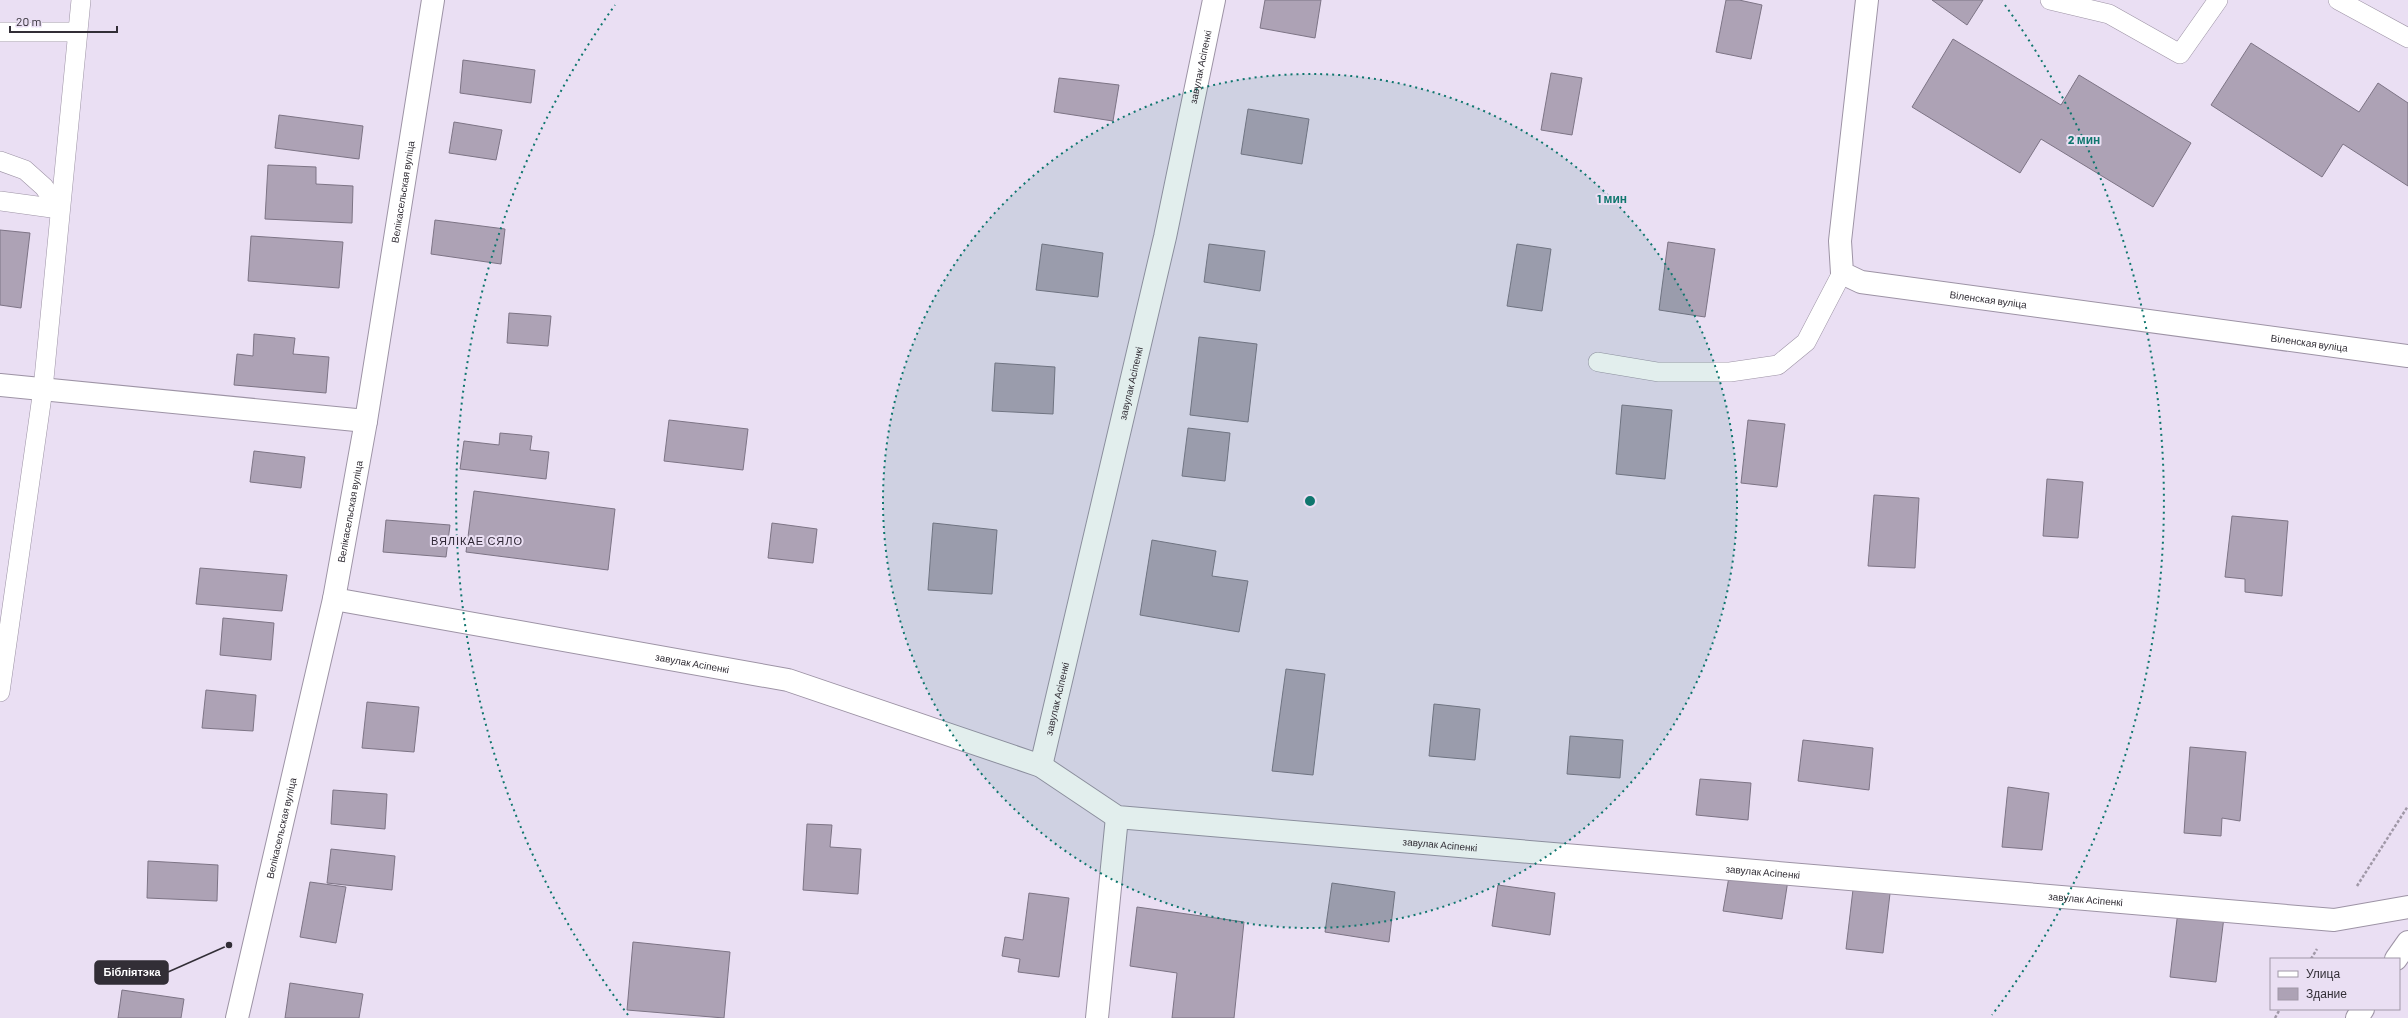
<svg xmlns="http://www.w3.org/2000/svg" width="2408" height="1018" font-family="Barlow,sans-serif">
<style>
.building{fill:#ada2b5;stroke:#7d7485}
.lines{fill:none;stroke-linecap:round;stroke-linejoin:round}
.lane-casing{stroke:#9d93a5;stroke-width:20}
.street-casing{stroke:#9d93a5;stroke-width:24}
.primary-casing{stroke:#9d93a5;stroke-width:24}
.path{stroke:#a098a7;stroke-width:2.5;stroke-dasharray:3 2;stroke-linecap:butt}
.lane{stroke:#fff;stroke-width:19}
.street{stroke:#fff;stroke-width:22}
.primary{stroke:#fff;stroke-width:22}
.ring{fill:none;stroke:#0f766e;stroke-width:2;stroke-dasharray:2 4}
.labels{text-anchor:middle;stroke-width:4;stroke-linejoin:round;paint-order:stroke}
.street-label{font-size:10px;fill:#322e36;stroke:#eadff3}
.neighbourhood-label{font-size:11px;letter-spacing:1px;fill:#2e2634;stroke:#eadff3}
.centre{fill:#0f766e;stroke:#eadff3;stroke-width:2}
.ring-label{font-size:12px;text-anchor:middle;font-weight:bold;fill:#0f766e;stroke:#eadff3;stroke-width:4;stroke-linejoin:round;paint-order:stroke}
.leader{fill:none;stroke:#322e36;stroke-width:1.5}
.callout-dot{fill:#322e36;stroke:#eadff3;stroke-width:1.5}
.callout{fill:#322e36;stroke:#322e36;stroke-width:1.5}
.callout-label{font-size:11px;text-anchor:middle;font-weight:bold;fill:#fff}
</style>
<rect width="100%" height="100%" fill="#eadff3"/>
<g class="building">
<polygon points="1265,0 1321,0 1315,38 1260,28"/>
<polygon points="1726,0 1739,0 1762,5 1751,59 1716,52"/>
<polygon points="1932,0 1983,0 1967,25"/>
<polygon points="1953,39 2061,105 2079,75 2191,143 2153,207 2041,139 2020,173 1912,107"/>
<polygon points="2251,43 2359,112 2378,83 2408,103 2408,186 2343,144 2322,177 2211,105"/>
<polygon points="463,60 535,70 531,103 460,93"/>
<polygon points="1551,73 1582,78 1572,135 1541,130"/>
<polygon points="1059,78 1119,85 1113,121 1054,112"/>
<polygon points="1248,109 1309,119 1302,164 1241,154"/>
<polygon points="279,115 363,126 359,159 275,148"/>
<polygon points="454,122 502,130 496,160 449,153"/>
<polygon points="268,165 316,167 316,184 353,186 352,223 265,219"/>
<polygon points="435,220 505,229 501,264 431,254"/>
<polygon points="0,230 30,233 21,308 0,305"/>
<polygon points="251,236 343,242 339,288 248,281"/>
<polygon points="1668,242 1715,249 1705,317 1659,310"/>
<polygon points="1042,244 1103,253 1098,297 1036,290"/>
<polygon points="1209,244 1265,251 1260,291 1204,282"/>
<polygon points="1517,244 1551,249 1542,311 1507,306"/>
<polygon points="509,313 551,316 548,346 507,343"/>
<polygon points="254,334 295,338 293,354 329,357 326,393 234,385 237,354 253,356"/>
<polygon points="1199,337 1257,344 1248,422 1190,415"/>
<polygon points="995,363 1055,367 1053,414 992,411"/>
<polygon points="1622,405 1672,410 1665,479 1616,474"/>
<polygon points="669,420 748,429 743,470 664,461"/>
<polygon points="1748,420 1785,424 1777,487 1741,483"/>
<polygon points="1188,428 1230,433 1225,481 1182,476"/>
<polygon points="500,433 532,436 530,450 549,452 546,479 460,469 464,441 499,445"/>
<polygon points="254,451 305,457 301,488 250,482"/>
<polygon points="2047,479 2083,482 2078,538 2043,536"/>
<polygon points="474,491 615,509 608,570 466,552"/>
<polygon points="1874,495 1919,498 1915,568 1868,566"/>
<polygon points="2232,516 2288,521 2282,596 2245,592 2245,579 2225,577"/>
<polygon points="386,520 450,525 446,557 383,552"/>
<polygon points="772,523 817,529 813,563 768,558"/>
<polygon points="933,523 997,530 992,594 928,590"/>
<polygon points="1152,540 1216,551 1212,576 1248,581 1239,632 1140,615"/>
<polygon points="200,568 287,575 282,611 196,604"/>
<polygon points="223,618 274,623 271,660 220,655"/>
<polygon points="1286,669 1325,674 1313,775 1272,771"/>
<polygon points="206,690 256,695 253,731 202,728"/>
<polygon points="367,702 419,707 414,752 362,748"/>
<polygon points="1434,704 1480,709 1475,760 1429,756"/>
<polygon points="1570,736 1623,740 1620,778 1567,774"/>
<polygon points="1803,740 1873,748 1869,790 1798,781"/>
<polygon points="2190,747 2246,752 2240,821 2222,818 2221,836 2184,833"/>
<polygon points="1700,779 1751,783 1748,820 1696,815"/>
<polygon points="2008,787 2049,793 2042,850 2002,847"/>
<polygon points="333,790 387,794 385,829 331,824"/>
<polygon points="807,824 832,825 830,847 861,849 858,894 803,890"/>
<polygon points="331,849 395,856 392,890 327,883"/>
<polygon points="148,861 218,865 217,901 147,898"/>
<polygon points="1730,871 1788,880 1782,919 1723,911"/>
<polygon points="1854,881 1891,885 1883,953 1846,949"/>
<polygon points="310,882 346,887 336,943 300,937"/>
<polygon points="1332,883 1395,892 1389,942 1325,932"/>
<polygon points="1498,885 1555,893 1550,935 1492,926"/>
<polygon points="1029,893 1069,898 1059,977 1018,972 1020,959 1002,956 1005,937 1023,940"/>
<polygon points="1137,907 1244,922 1234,1018 1172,1018 1177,973 1130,966"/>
<polygon points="2178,911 2224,917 2216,982 2170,977"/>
<polygon points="633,942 730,952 724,1018 627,1010"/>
<polygon points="290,983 363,994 359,1018 285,1018"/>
<polygon points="122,990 184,999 181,1018 118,1018"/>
</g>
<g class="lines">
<g class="lane-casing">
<g id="lane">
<polyline points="2050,0 2109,14 2180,54 2218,0"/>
<polyline points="2338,0 2408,38"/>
<polyline points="0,32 77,32"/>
<polyline points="0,161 25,170 44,187 59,209"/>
<polyline points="0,201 59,209"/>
<polyline points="1598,362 1658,372 1730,372 1778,365 1806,342 1842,273"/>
<polyline points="0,692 43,389 81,0"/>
</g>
</g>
<g class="street-casing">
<g id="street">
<path id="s1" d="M 1867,0 L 1840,241 L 1842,273 L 1861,282 L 2408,356"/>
<polyline points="0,385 366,421"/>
<path id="s2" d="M 334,599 L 788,680 L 1041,766 L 1117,817 L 2334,920 L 2408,907"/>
<path id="s3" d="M 1041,766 L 1165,237 L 1214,0"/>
<path id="s4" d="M 237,1018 L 334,599 L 366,421 L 433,0"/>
<polyline points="1097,1018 1117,817"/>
</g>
</g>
<g class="primary-casing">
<g id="primary">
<polyline points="2396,959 2408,942"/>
<polyline points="2357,1018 2363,1009"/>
</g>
</g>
<g class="path">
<polyline points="2357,886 2408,806"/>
<polyline points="2311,959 2317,949"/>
<polyline points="2275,1018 2280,1009"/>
</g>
<use href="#lane" class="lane"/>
<use href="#street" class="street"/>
<use href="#primary" class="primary"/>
</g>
<circle cx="1310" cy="501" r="427" fill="#0f766e" fill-opacity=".12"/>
<g class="ring">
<circle cx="1310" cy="501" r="427"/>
<path d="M628 1015A854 854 0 0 1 615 5M2005 5A854 854 0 0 1 1992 1015"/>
</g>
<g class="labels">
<g class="street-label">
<text dy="4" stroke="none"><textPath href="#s3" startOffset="717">завулак Асіпенкі</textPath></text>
<text dy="4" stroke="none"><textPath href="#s4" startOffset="843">Велікасельская вуліца</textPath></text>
<text dy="4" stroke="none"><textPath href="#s1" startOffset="424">Віленская вуліца</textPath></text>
<text dy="4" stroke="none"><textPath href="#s1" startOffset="748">Віленская вуліца</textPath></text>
<text dy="4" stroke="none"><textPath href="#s3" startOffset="393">завулак Асіпенкі</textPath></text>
<text dy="4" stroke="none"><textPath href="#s4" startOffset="519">Велікасельская вуліца</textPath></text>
<text dy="4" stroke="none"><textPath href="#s2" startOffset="364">завулак Асіпенкі</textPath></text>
<text dy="4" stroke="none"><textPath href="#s3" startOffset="69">завулак Асіпенкі</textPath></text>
<text dy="4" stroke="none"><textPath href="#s4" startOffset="195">Велікасельская вуліца</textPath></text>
<text dy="4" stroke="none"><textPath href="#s2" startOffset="1144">завулак Асіпенкі</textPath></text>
<text dy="4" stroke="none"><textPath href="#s2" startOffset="1468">завулак Асіпенкі</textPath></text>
<text dy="4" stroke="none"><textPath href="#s2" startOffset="1792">завулак Асіпенкі</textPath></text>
</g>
<g class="neighbourhood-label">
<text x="477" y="545">ВЯЛІКАЕ СЯЛО</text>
</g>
</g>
<circle cx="1310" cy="501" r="6" class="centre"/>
<g class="ring-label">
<text x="2084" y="144">2 мин</text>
<text x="1612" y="203">1 мин</text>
</g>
<path class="leader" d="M229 945L168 972"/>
<circle class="callout-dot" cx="229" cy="945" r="4"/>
<rect class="callout" x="95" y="961" width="73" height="23" rx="4"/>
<g class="callout-label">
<text x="132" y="976">Бібліятэка</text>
</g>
<rect x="2270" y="958" width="130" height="52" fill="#eadff3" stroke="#a098a7"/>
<rect x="2278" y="971" width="20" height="6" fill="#ffffff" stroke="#a098a7"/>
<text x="2306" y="978" font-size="12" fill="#322e36">Улица</text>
<rect x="2278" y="988" width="20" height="12" fill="#ada2b5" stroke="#a098a7"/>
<text x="2306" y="998" font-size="12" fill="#322e36">Здание</text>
<path d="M10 26v6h107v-6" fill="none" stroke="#322e36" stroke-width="2"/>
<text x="16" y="26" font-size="12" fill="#322e36" stroke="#eadff3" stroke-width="3" paint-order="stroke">20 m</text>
</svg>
